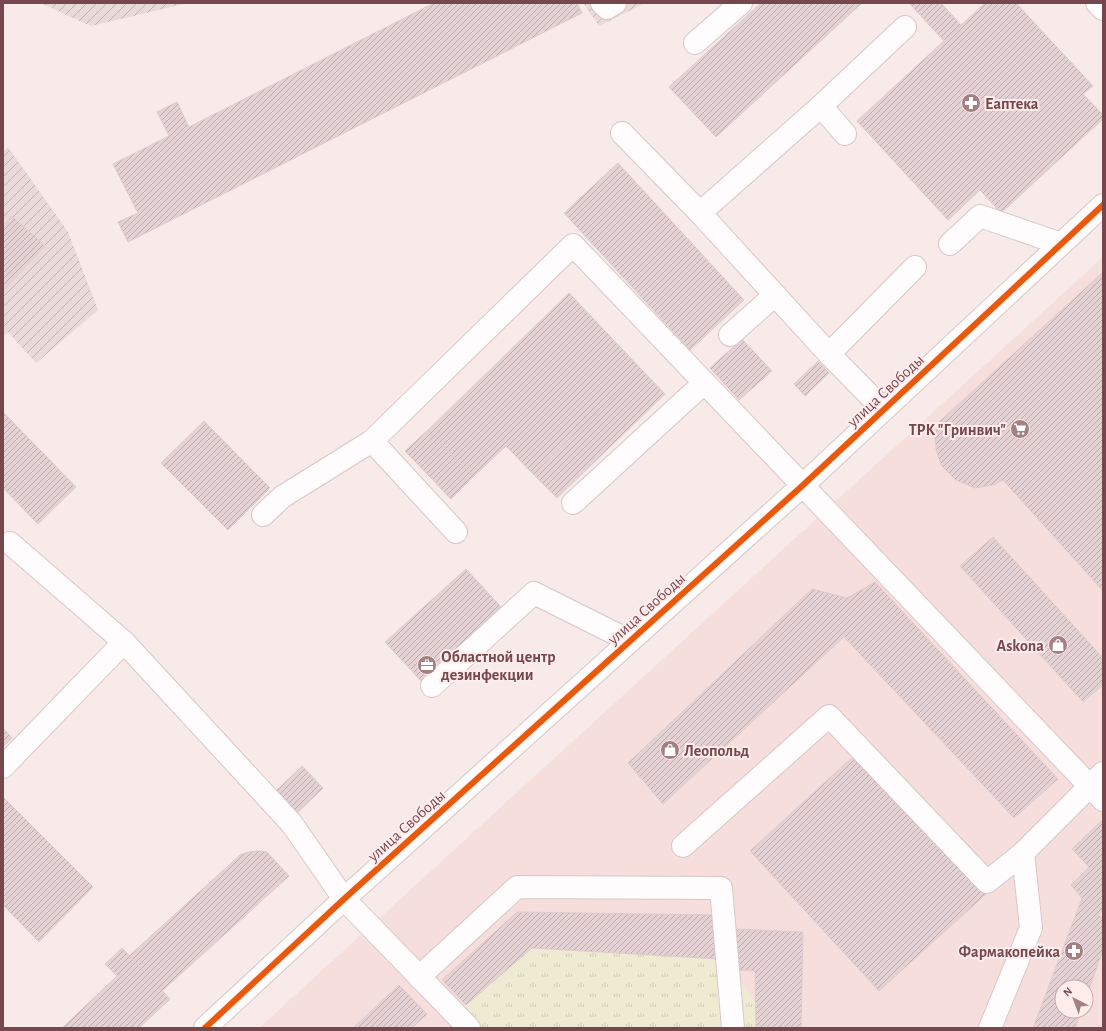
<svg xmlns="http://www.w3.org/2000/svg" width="1106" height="1031" font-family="'Alegreya Sans',sans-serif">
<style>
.residential{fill:#f6dedc;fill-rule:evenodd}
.industrial{fill:url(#industrial-furrows)}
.grass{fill:url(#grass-tufts)}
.building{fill:url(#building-hatch);stroke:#e0cbcc}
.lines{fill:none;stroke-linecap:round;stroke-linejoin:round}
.minor-casing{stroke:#d9c7c8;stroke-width:24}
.minor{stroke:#fefcfc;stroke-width:22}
.cycleway-casing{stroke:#ffedeb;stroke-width:8}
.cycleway{stroke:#e8590c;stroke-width:6}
.labels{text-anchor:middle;stroke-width:4;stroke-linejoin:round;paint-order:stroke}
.poi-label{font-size:16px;font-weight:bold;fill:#77474e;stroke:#ffedeb;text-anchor:start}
.street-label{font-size:16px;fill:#77474e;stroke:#ffedeb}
</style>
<defs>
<pattern id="industrial-furrows" width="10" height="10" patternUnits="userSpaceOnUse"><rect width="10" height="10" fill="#e9d9d8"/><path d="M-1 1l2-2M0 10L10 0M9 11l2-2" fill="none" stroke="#c2b2b1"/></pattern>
<pattern id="grass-tufts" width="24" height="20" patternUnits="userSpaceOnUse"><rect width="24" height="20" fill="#efebd3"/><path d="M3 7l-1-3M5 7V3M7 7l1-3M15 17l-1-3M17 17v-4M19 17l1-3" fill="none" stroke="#d1cbb7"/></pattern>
<pattern id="building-hatch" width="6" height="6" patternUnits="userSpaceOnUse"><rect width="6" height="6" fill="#e4d1d3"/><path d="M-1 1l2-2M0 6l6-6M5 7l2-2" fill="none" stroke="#beabad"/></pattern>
</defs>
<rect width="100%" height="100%" fill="#f7eae9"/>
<path class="residential" d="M 1103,257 L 1103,1028 L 259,1028 ZM 1062,987 L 1086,987 L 1086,1011 L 1062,1011 Z"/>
<g class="industrial">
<polygon points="40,3 188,3 91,26"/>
<polygon points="583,3 645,3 599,26"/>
<polygon points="8,147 68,232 98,310 36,363 8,332 3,336 3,152"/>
</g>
<polygon class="grass" points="532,948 719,959 756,1001 756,1028 469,1028 457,1016 466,1005"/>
<g class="building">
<polygon points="434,3 577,3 582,13 128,242 118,222 138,213 113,164 169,136 157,112 177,102 189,127"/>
<polygon points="761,3 862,3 716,137 669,87"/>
<polygon points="909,3 941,3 961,25 944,41"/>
<polygon points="985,3 1016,3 1093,86 1083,94 1103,115 1103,119 1001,213 980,190 948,220 857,121"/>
<polygon points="618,163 744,300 690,350 564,213"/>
<polygon points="12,216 45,246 3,291 3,226"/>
<polygon points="1103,272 1103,591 1003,480 993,485 975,488 956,480 941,465 936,449 935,436 939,422"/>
<polygon points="569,293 642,370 533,474 506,446 473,477 428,430"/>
<polygon points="742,339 772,371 739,400 710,368"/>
<polygon points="818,361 829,373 805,396 794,384"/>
<polygon points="642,370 665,394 557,498 533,474"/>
<polygon points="3,412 76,487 38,524 3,488"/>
<polygon points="204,421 270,488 228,530 161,463"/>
<polygon points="428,430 473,477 451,499 405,451"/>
<polygon points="993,537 1103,658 1103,685 1083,702 960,566"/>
<polygon points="466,569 501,607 421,681 385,642"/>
<polygon points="875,582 1058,779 1014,818 844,637 663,804 628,763 812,589 847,598"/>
<polygon points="3,728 12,738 3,747"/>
<polygon points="857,753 986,894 879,991 750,851"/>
<polygon points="302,766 323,788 295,815 274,793"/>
<polygon points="3,797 93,887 39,942 3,905"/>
<polygon points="1101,821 1103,824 1103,910 1098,915 1103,918 1103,950 1086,998 1086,987 1062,987 1062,1011 1081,1011 1075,1028 1033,1028 1082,898 1071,885 1089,867 1072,849"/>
<polygon points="258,851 267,852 289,876 161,992 129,956 240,855 249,852"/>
<polygon points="517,912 719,915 719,959 532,948 466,1005 442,980"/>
<polygon points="737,929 803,932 801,1028 756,1028 755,971 733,970"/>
<polygon points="122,948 170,999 139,1028 62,1028 117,976 105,964"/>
<polygon points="399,985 427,1014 412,1028 353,1028"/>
</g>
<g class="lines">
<g class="minor-casing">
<g id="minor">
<polyline points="602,3 607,8 615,3"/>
<polyline points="1097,3 1103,9"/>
<polyline points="695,43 741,3"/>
<polyline points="821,106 845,134"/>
<polyline points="622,133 700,213"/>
<polyline points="950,244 980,216 1061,244"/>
<polyline points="730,335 775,295"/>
<polyline points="829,354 915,267"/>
<polyline points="883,409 829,354 700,213 821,106 905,27"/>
<polyline points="573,503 704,383"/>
<polyline points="263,515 282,497 372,441"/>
<polyline points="456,532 372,441 573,245 1103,800"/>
<polyline points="10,543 124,642 292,824 344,899 469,1028"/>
<polyline points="432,686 534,593 630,641"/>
<polyline points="3,767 124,642"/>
<polyline points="683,846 829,716 987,882 1023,853 1103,773"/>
<polyline points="419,977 517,887 721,888 733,1028"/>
<polyline points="205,1028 344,899 802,486 1103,205"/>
<polyline points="990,1028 1031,928 1023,853"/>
</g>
</g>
<use href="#minor" class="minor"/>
<g class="cycleway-casing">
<polyline id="cycleway" points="205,1028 344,899 802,486 1103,205"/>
</g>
<use href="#cycleway" class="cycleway"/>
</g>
<defs>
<g id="pharmacy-disc" transform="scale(1)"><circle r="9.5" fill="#a48084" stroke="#ffedeb"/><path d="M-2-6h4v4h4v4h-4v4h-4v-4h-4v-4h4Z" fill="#fff"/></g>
<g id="supermarket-disc" transform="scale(1)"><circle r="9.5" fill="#a48084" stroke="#ffedeb"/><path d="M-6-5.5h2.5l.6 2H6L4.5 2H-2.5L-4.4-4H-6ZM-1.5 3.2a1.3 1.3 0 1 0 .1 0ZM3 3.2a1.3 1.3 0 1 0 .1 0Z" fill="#fff"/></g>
<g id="shop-disc" transform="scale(1)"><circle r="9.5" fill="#a48084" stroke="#ffedeb"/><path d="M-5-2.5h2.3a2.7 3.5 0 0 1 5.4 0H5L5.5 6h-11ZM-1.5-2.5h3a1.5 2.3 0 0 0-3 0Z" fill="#fff"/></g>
<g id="office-disc" transform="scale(1)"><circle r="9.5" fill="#a48084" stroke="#ffedeb"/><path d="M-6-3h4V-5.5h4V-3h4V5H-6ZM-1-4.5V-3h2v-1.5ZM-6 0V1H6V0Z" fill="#fff"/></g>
</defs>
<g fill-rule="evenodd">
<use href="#pharmacy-disc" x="971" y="103"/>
<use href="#supermarket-disc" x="1020" y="429"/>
<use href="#shop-disc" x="1058" y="645"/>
<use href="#office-disc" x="427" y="665"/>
<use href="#shop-disc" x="670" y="750"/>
<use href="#pharmacy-disc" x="1074" y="951"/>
</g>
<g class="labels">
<g class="poi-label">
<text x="985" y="109">Еаптека</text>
<text x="1006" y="435" text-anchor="end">ТРК "Гринвич"</text>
<text x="1044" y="651" text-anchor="end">Askona</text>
<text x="441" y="662">Областной центр<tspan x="441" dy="18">дезинфекции</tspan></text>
<text x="684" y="756">Леопольд</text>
<text x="1060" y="957" text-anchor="end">Фармакопейка</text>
</g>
<g class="street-label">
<text transform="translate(885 390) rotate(-43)" y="6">улица Свободы</text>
<text transform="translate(646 608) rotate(-42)" y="6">улица Свободы</text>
<text transform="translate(406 825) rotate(-42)" y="6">улица Свободы</text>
</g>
</g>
<rect width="1106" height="1031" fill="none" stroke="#77474e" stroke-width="8"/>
<g transform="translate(1074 999) rotate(318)"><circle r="19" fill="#ffedeb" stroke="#c9abac"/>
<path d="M0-3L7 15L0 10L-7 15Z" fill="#a48084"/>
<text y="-6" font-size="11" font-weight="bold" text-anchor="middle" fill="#77474e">N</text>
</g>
</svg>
